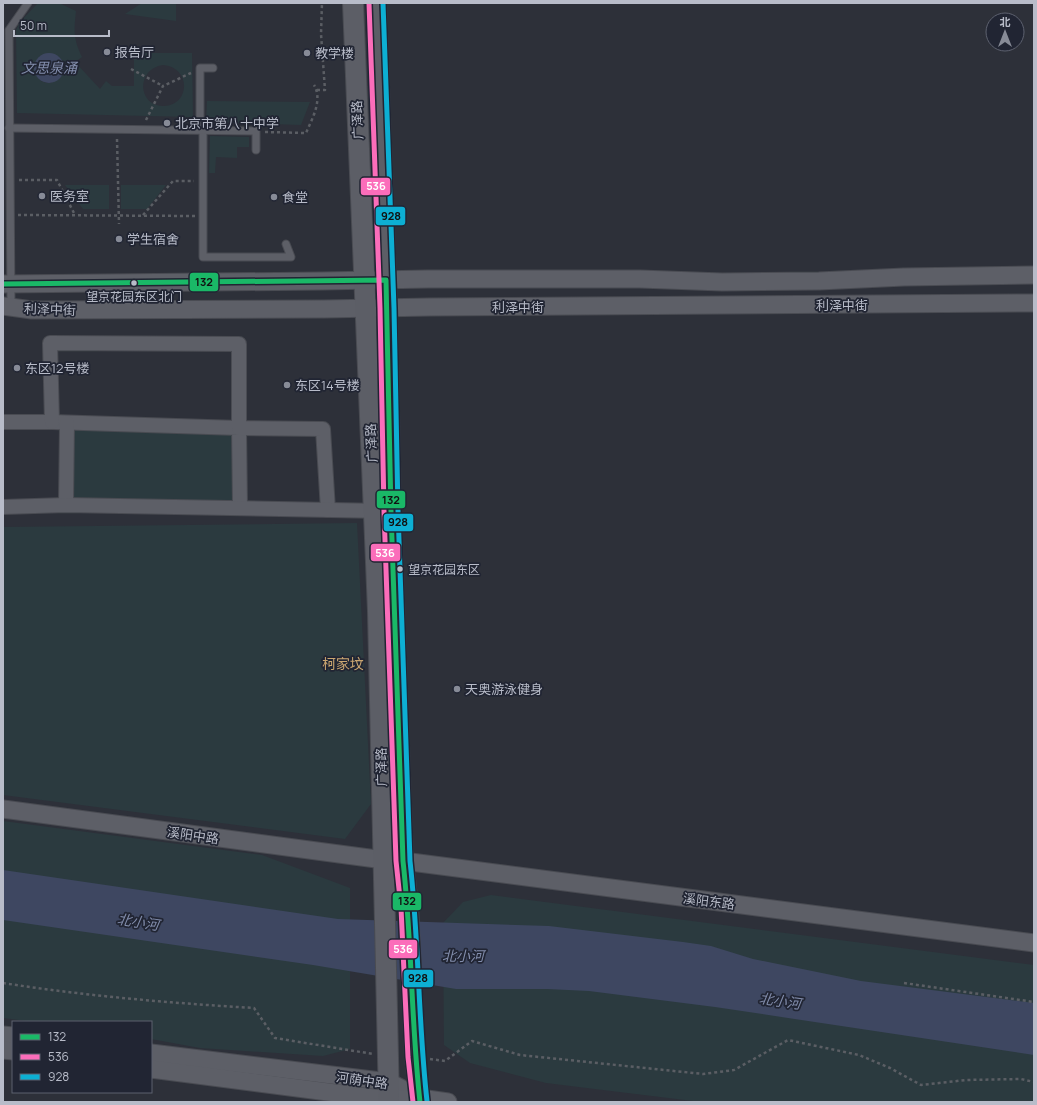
<svg xmlns="http://www.w3.org/2000/svg" width="1037" height="1105" font-family="Manrope,'Noto Sans SC',sans-serif">
<style>
.green{fill:#2b3a3f;fill-rule:evenodd}
.water{fill:#3e4761}
.lines{fill:none;stroke-linecap:round;stroke-linejoin:round}
.service-casing{stroke:#494b52;stroke-width:9}
.minor-casing{stroke:#494b52;stroke-width:16}
.tertiary-casing{stroke:#494b52;stroke-width:19}
.secondary-casing{stroke:#494b52;stroke-width:22}
.path{stroke:#5b5e64;stroke-width:2.5;stroke-dasharray:3 3;stroke-linecap:butt}
.service{stroke:#5d5f67;stroke-width:7}
.minor{stroke:#5d5f67;stroke-width:14}
.tertiary{stroke:#5d5f67;stroke-width:17}
.secondary{stroke:#5c5e66;stroke-width:20}
.bus-1-casing{stroke:#212533;stroke-width:8}
.bus-2-casing{stroke:#212533;stroke-width:8}
.bus-3-casing{stroke:#212533;stroke-width:8}
.bus-1{stroke:#1ab867;stroke-width:5}
.bus-2{stroke:#fb6dba;stroke-width:5}
.bus-3{stroke:#0dafd3;stroke-width:5}
.poi-dot{fill:#878b97;stroke:#212533;stroke-width:1.5}
.bus-dot{fill:#b8bcc9;stroke:#212533;stroke-width:1.5}
.labels{text-anchor:middle;stroke-width:3.5;stroke-linejoin:round;paint-order:stroke}
.bus-label{font-size:12px;fill:#b8bcc9;stroke:#212533}
.poi-label{font-size:13px;fill:#b8bcc9;stroke:#212533;text-anchor:start}
.street-label{font-size:13px;fill:#b8bcc9;stroke:#212533}
.water-label{font-size:14px;font-style:italic;fill:#838ead;stroke:#212533}
.neighbourhood-label{font-size:14px;fill:#cba771;stroke:#212533}
.line-badge{stroke:#212533;stroke-width:1.5}
.badge-label{font-size:11px;text-anchor:middle;font-weight:bold;fill:#fff}
.pale-badge-label{font-size:11px;text-anchor:middle;font-weight:bold;fill:#111}
</style>
<rect width="100%" height="100%" fill="#2d3039"/>
<g class="green">
<path d="M 38,3 L 59,3 L 76,11 C 74,29 73,39 82,57 L 75,62 L 100,89 L 106,81 L 112,86 L 134,86 L 134,53 L 192,53 L 193,117 L 17,113 L 16,30 L 20,22 ZM 40,56 L 61,59 L 64,69 L 51,83 C 37,83 37,76 34,64 ZM 163,65 C 191,67 191,105 164,106 C 138,107 135,69 163,65 Z"/>
<polygon points="142,3 176,3 176,21 125,14"/>
<polygon points="207,101 310,102 301,125 206,122"/>
<polygon points="210,136 249,137 249,147 237,147 237,158 216,157 215,173 209,173"/>
<polygon points="65,185 109,185 109,209 83,209"/>
<polygon points="121,185 166,185 147,209 121,209"/>
<polygon points="68,430 237,430 238,505 68,501"/>
<polygon points="357,523 371,804 345,839 3,795 3,527"/>
<polygon points="3,821 262,855 350,888 350,1049 323,1056 200,1048 151,1039 151,1022 34,1022 3,1018"/>
<polygon points="491,895 1034,965 1034,1102 701,1102 546,1083 470,1063 444,1045 443,923 463,902"/>
</g>
<g class="water">
<circle cx="49" cy="68" r="15"/>
<polygon points="3,870 338,919 549,926 683,942 711,946 753,959 861,981 1034,1003 1034,1055 715,1007 589,991 547,989 456,989 313,965 3,920"/>
</g>
<g class="lines">
<g class="service-casing">
<g id="service">
<polyline points="213,68 200,68 200,126 203,130 203,257 291,257 286,244"/>
<polyline points="9,128 256,131 256,150"/>
<polyline points="11,306 9,30 28,3"/>
</g>
</g>
<g class="minor-casing">
<g id="minor">
<polyline points="3,422 52,422 239,428 240,508"/>
<polyline points="52,422 50,343 239,344 239,428 323,429 328,510"/>
<polyline points="66,505 67,423"/>
<polyline points="3,507 66,505 382,511"/>
</g>
</g>
<g class="tertiary-casing">
<g id="tertiary">
<polyline points="3,284 322,281 428,279 640,279 722,282 819,281 904,277 1034,275"/>
<polyline points="3,306 32,310 324,309 430,307 1034,303"/>
<polyline points="3,809 384,860 403,861 1034,943"/>
<polyline points="3,1035 13,1036"/>
<polyline points="3,1050 13,1051"/>
<polyline points="151,1053 389,1082 420,1098"/>
<polyline points="151,1069 389,1100 420,1098 448,1102"/>
</g>
</g>
<g class="secondary-casing">
<g id="secondary">
<polyline points="353,3 378,611 389,1102"/>
<polyline points="376,3 387,308 391,511 403,861 408,907 415,1057 420,1102"/>
</g>
</g>
<g class="path">
<polyline points="131,69 163,86"/>
<polyline points="317,90 325,90 321,34 322,3"/>
<polyline points="146,120 163,86 191,73"/>
<path d="M 265,132 L 306,133 C 312,119 323,100 314,85"/>
<polyline points="117,139 119,224"/>
<polyline points="19,180 57,180 75,215"/>
<polyline points="18,215 195,216"/>
<polyline points="143,215 173,181 194,181"/>
<path d="M 3,983 C 86,996 170,1003 254,1008 L 275,1038 L 373,1054"/>
<polyline points="904,983 1034,1002"/>
<polyline points="430,1059 445,1061 472,1041 520,1055 703,1074 734,1070 788,1040 859,1055 890,1068 921,1085 966,1080 1021,1079 1034,1082"/>
</g>
<use href="#service" class="service"/>
<use href="#minor" class="minor"/>
<use href="#tertiary" class="tertiary"/>
<use href="#secondary" class="secondary"/>
<g class="bus-1-casing">
<path id="bus-1" d="M 3,284 L 386,280 L 391,511 L 403,861 C 412,941 411,1022 420,1102"/>
</g>
<g class="bus-2-casing">
<polyline id="bus-2" points="369,3 380,308 384,511 396,861 401,908 408,1057 413,1102"/>
</g>
<g class="bus-3-casing">
<path id="bus-3" d="M 383,3 L 394,308 L 398,511 L 410,861 C 419,941 418,1021 427,1101"/>
</g>
<use href="#bus-1" class="bus-1"/>
<use href="#bus-2" class="bus-2"/>
<use href="#bus-3" class="bus-3"/>
</g>
<g class="poi-dot">
<circle cx="107" cy="52" r="4"/>
<circle cx="307" cy="53" r="4"/>
<circle cx="167" cy="123" r="4"/>
<circle cx="42" cy="196" r="4"/>
<circle cx="274" cy="197" r="4"/>
<circle cx="119" cy="239" r="4"/>
<circle cx="17" cy="368" r="4"/>
<circle cx="287" cy="385" r="4"/>
<circle cx="457" cy="689" r="4"/>
</g>
<g class="bus-dot">
<circle cx="134" cy="283" r="3.5"/>
<circle cx="400" cy="569" r="3.5"/>
</g>
<g class="labels">
<g class="bus-label">
<text x="134" y="301">望京花园东区北门</text>
<text x="408" y="574" text-anchor="start">望京花园东区</text>
</g>
<g class="poi-label">
<text x="115" y="57">报告厅</text>
<text x="315" y="58">教学楼</text>
<text x="175" y="128">北京市第八十中学</text>
<text x="50" y="201">医务室</text>
<text x="282" y="202">食堂</text>
<text x="127" y="244">学生宿舍</text>
<text x="25" y="373">东区12号楼</text>
<text x="295" y="390">东区14号楼</text>
<text x="465" y="694">天奥游泳健身</text>
</g>
<g class="street-label">
<text transform="translate(357 120) rotate(-92)" y="5">广泽路</text>
<text x="842" y="310">利泽中街</text>
<text x="518" y="312">利泽中街</text>
<text transform="translate(50 309) rotate(2)" y="5">利泽中街</text>
<text transform="translate(371 443) rotate(-93)" y="5">广泽路</text>
<text transform="translate(381 767) rotate(-91)" y="5">广泽路</text>
<text transform="translate(193 835) rotate(8)" y="5">溪阳中路</text>
<text transform="translate(709 901) rotate(7)" y="5">溪阳东路</text>
<text transform="translate(362 1080) rotate(8)" y="5">河荫中路</text>
</g>
<g class="water-label">
<text x="49" y="73">文思泉涌</text>
<text transform="translate(138 922) rotate(9)" y="5">北小河</text>
<text x="463" y="961">北小河</text>
<text transform="translate(780 1001) rotate(8)" y="5">北小河</text>
</g>
<g class="neighbourhood-label">
<text x="343" y="669">柯家坟</text>
</g>
</g>
<g class="line-badge">
<rect x="360" y="177" width="31" height="19" rx="4" fill="#fb6dba"/>
<rect x="375" y="206" width="31" height="20" rx="4" fill="#0dafd3"/>
<rect x="189" y="272" width="30" height="20" rx="4" fill="#1ab867"/>
<rect x="376" y="490" width="30" height="19" rx="4" fill="#1ab867"/>
<rect x="383" y="513" width="31" height="19" rx="4" fill="#0dafd3"/>
<rect x="370" y="543" width="31" height="19" rx="4" fill="#fb6dba"/>
<rect x="392" y="892" width="30" height="19" rx="4" fill="#1ab867"/>
<rect x="388" y="939" width="30" height="20" rx="4" fill="#fb6dba"/>
<rect x="403" y="969" width="31" height="19" rx="4" fill="#0dafd3"/>
</g>
<g class="badge-label">
<text x="376" y="190">536</text>
<text x="385" y="557">536</text>
<text x="403" y="953">536</text>
</g>
<g class="pale-badge-label">
<text x="391" y="220">928</text>
<text x="204" y="286">132</text>
<text x="391" y="504">132</text>
<text x="398" y="526">928</text>
<text x="407" y="905">132</text>
<text x="418" y="982">928</text>
</g>
<rect width="1037" height="1105" fill="none" stroke="#b8bcc9" stroke-width="8"/>
<rect x="12" y="1021" width="140" height="72" fill="#212533" stroke="#5d616f"/>
<rect x="20" y="1034" width="20" height="6" fill="#1ab867" stroke="#5d616f"/>
<text x="48" y="1041" font-size="12" fill="#b8bcc9">132</text>
<rect x="20" y="1054" width="20" height="6" fill="#fb6dba" stroke="#5d616f"/>
<text x="48" y="1061" font-size="12" fill="#b8bcc9">536</text>
<rect x="20" y="1074" width="20" height="6" fill="#0dafd3" stroke="#5d616f"/>
<text x="48" y="1081" font-size="12" fill="#b8bcc9">928</text>
<g transform="translate(1005 32)"><circle r="19" fill="#212533" stroke="#5d616f"/>
<path d="M0-3L7 15L0 10L-7 15Z" fill="#878b97"/>
<text y="-6" font-size="11" font-weight="bold" text-anchor="middle" fill="#b8bcc9">北</text>
</g>
<path d="M14 30v6h95v-6" fill="none" stroke="#b8bcc9" stroke-width="2"/>
<text x="20" y="30" font-size="12" fill="#b8bcc9" stroke="#212533" stroke-width="3" paint-order="stroke">50 m</text>
</svg>
